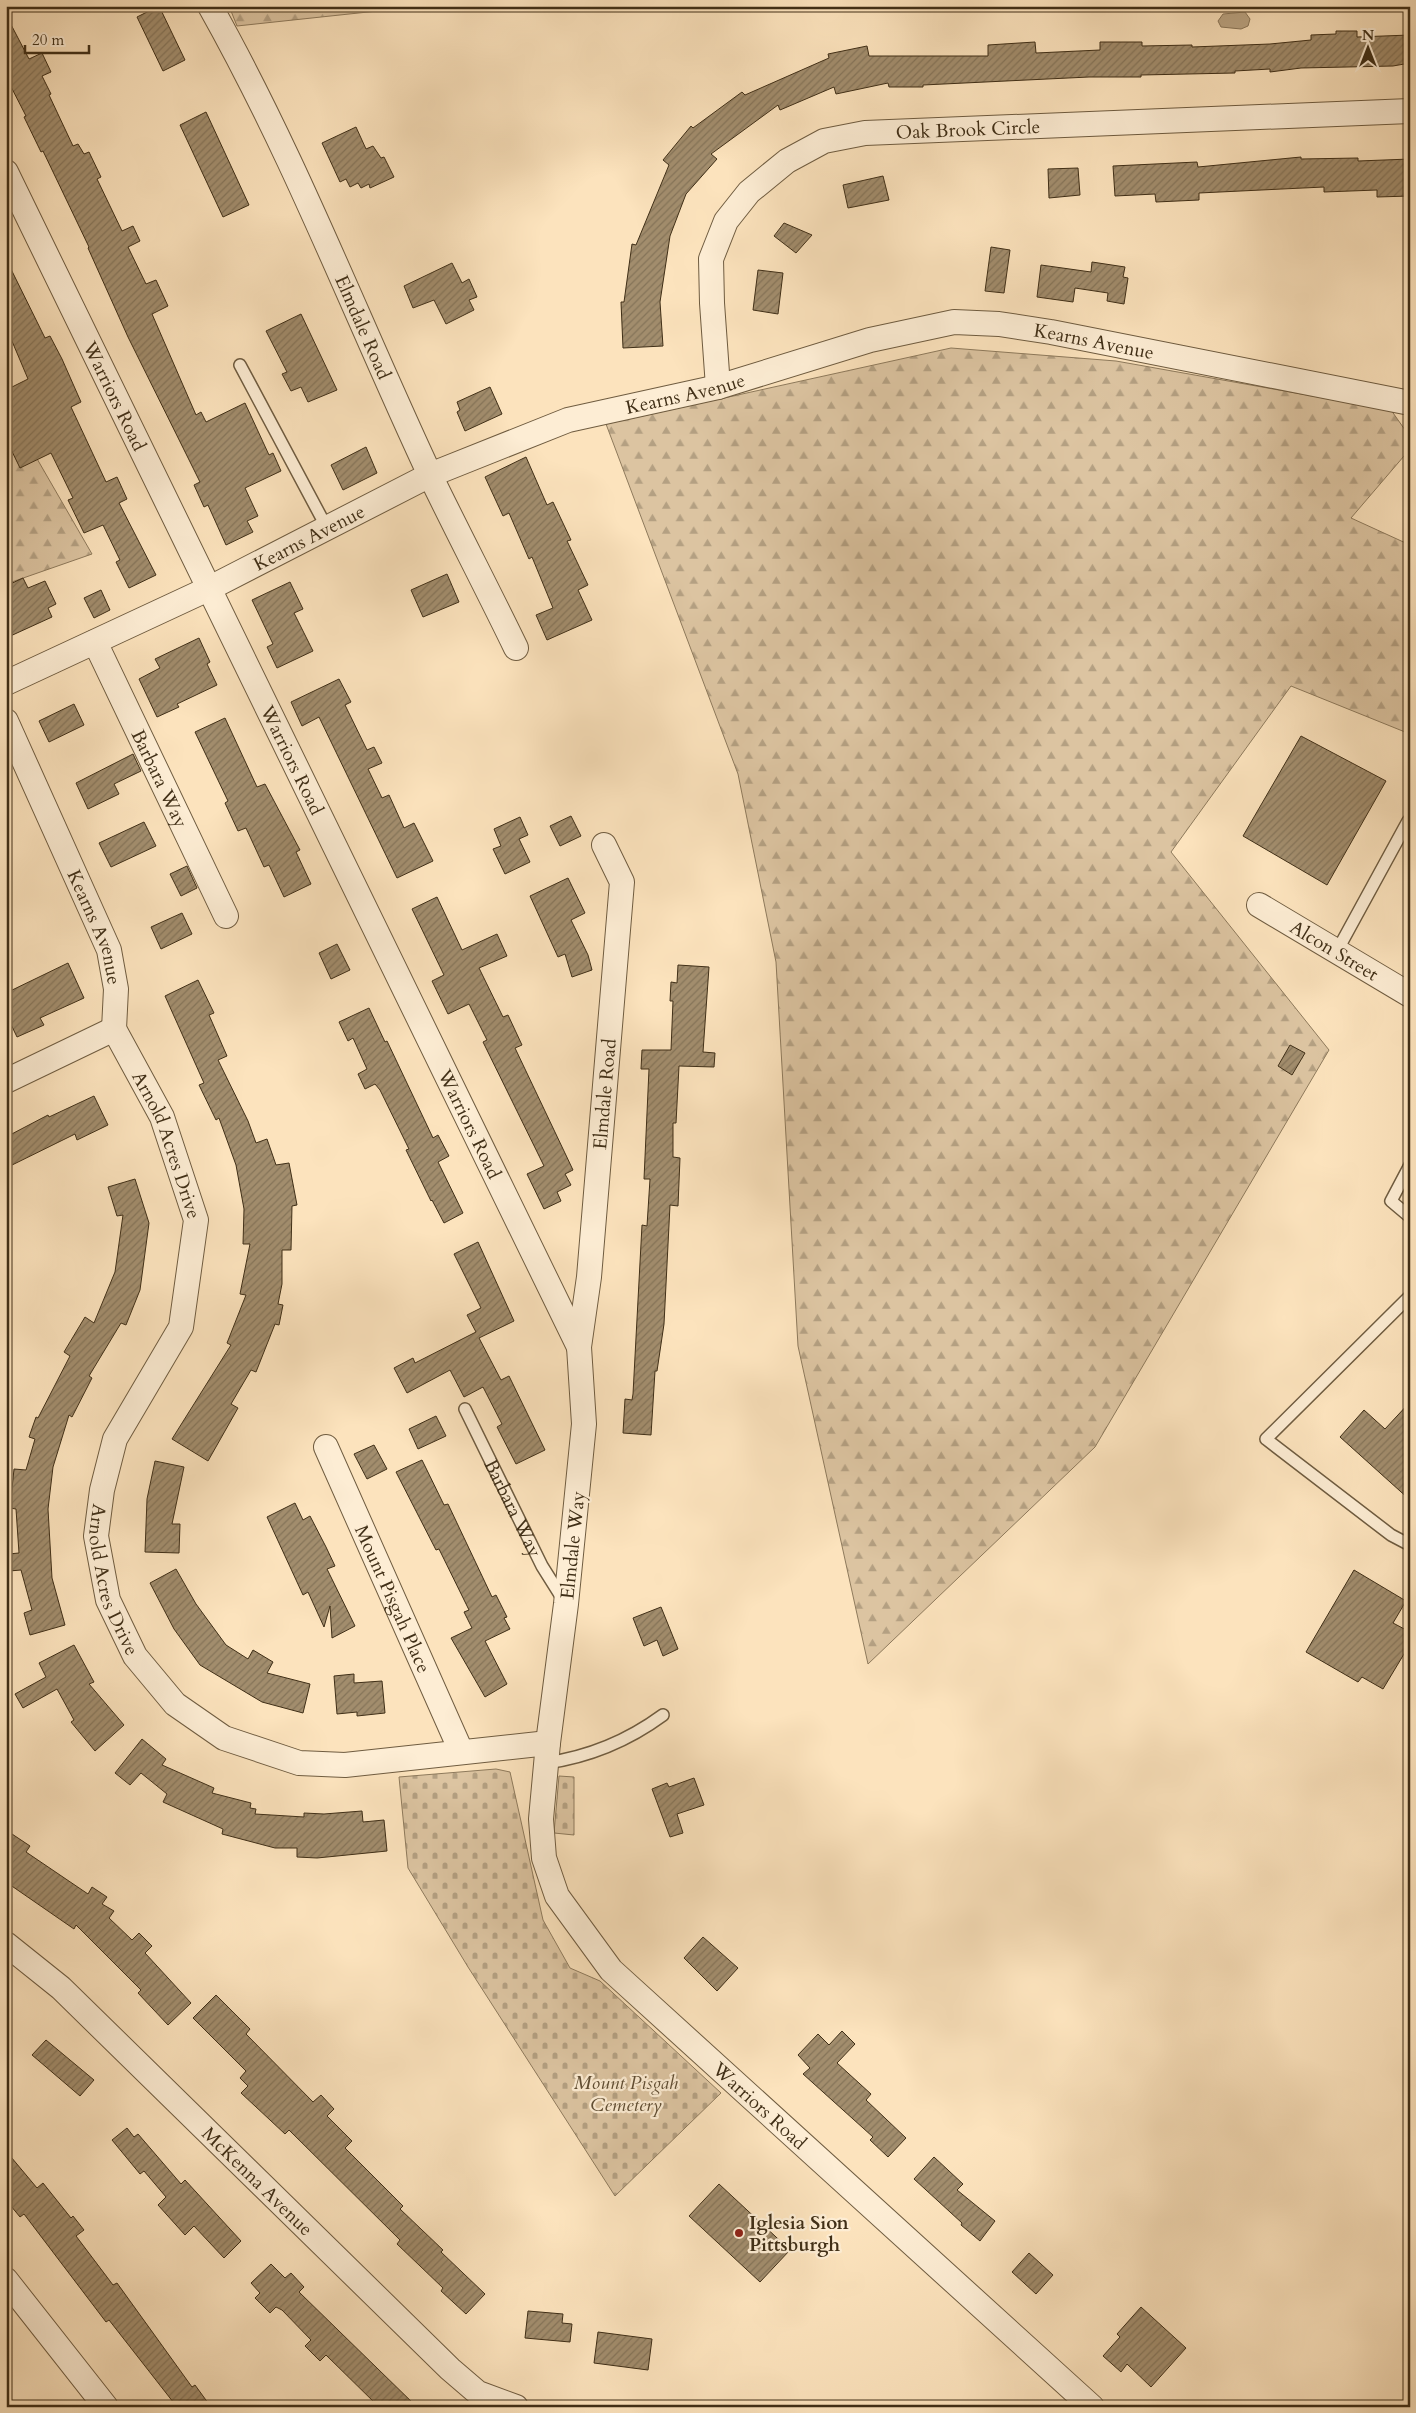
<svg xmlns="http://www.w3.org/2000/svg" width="1416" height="2413" font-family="Cardo,serif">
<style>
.forest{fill:url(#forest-firs);stroke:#8e7a5c}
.cemetery{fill:url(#cemetery-stones);stroke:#8e7a5c}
.water{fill:#bca685;stroke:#8a7659}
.building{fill:url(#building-hatch);stroke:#402f17}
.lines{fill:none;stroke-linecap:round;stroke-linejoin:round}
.service-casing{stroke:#6f5c40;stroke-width:14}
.minor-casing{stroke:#6f5c40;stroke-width:26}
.service{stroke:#fdedd4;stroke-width:11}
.minor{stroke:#fdedd4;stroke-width:24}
.poi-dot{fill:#8f2418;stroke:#fdedd4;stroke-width:2}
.labels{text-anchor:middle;stroke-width:4.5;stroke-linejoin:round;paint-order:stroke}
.street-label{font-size:19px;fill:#402f17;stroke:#fdedd4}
.park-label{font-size:19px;font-style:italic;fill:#5f4d33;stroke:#fdedd4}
.poi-label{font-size:19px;font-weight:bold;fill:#402f17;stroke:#fdedd4;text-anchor:start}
</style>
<defs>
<pattern id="forest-firs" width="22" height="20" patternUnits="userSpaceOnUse" patternTransform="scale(1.25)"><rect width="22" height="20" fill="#dcc4a1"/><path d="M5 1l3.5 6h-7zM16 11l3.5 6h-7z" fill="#b4a082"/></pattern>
<pattern id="cemetery-stones" width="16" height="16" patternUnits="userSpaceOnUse" patternTransform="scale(1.25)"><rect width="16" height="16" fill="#dcc4a1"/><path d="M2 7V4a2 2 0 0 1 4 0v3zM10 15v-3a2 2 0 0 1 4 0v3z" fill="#b4a082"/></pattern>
<pattern id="building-hatch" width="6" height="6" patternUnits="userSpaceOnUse" patternTransform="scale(1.25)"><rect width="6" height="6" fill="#a28d6d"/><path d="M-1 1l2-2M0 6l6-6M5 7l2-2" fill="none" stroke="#857459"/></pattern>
</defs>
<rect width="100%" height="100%" fill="#fce3bd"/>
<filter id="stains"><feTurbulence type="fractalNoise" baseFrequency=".004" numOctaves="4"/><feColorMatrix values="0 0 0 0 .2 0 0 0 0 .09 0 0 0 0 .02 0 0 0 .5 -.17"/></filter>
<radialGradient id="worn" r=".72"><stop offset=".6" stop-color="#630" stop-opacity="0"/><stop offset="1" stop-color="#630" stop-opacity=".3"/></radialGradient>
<g class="forest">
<polygon points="229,6 424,6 237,26"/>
<polygon points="951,348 1116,361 1391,410 1410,437 1410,449 1351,518 1410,545 1410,734 1291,686 1171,852 1329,1050 1095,1447 868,1664 798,1346 776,962 738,774 606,424"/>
<polygon points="6,405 92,554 6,584"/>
</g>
<g class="cemetery">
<polygon points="496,1769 510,1772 543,1920 570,1968 600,1981 721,2093 615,2196 468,1967 408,1868 399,1777"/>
<polygon points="559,1776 574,1777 574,1835 554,1833"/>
</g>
<polygon class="water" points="1245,12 1250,19 1248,26 1241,29 1221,27 1218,21 1223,14"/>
<g class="building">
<polygon points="159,6 185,60 163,71 137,17"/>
<polygon points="6,15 29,59 42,53 51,72 42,76 51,94 49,95 73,146 78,144 84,154 89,152 101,177 97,179 122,231 133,226 140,241 128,247 146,284 156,280 168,306 152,314 196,415 201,412 206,422 245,403 269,455 273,453 281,471 245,488 258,516 247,521 253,532 226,545 208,505 204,507 194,485 200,482 128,337 88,248 89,247 43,151 41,152 24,117 26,116 6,77"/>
<polygon points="1336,31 1357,31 1357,37 1410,35 1410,63 1393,66 1301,68 1270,72 1270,69 1235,71 1235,73 1141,75 1141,77 1089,77 923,85 923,87 889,87 888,83 836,94 834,87 780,110 778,105 711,154 717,159 686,194 670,236 660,302 663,346 623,348 621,302 624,302 632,244 636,245 669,165 663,160 691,126 693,128 742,92 745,95 829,58 828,54 867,46 869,56 988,56 988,45 1035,42 1036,53 1100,50 1100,42 1142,42 1142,46 1192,45 1192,47 1270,44 1311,40 1311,35 1336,34"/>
<polygon points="206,112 249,205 223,217 180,125"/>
<polygon points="356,127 366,149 373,146 381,158 384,157 394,177 370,188 369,184 361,188 358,183 350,187 346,179 340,182 322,143"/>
<polygon points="1301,157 1301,159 1358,158 1358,161 1410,159 1410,196 1377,197 1377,190 1324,192 1324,187 1199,193 1199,200 1156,202 1155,194 1115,196 1113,166 1197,162 1198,167"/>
<polygon points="1078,168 1080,195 1049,198 1048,169"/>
<polygon points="883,176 889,200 848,208 843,185"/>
<polygon points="784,223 812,235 796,253 774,236"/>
<polygon points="991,247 1010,250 1004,293 985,291"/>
<polygon points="6,259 45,338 50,336 62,359 81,402 71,407 106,482 117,477 127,499 119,503 156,575 129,588 116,562 120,560 103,525 84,533 68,500 73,498 51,453 20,468 6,439 6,390 28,379 6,327"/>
<polygon points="1092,262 1125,267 1123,277 1128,278 1124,304 1107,301 1108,293 1075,288 1073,302 1037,297 1041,265 1091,272"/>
<polygon points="452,263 462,283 469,279 477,297 469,300 474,310 446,324 434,300 413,308 404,286"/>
<polygon points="758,270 783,273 778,314 753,310"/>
<polygon points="301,314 337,390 308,402 301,387 291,391 282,374 287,372 266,331"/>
<polygon points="490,387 502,414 465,431 457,412 460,410 457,402"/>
<polygon points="366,447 377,473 343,490 331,465"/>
<polygon points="526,457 547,505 553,502 571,540 567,541 588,585 578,590 592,620 547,640 536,615 553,608 532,557 529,559 509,513 503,516 485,477"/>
<polygon points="447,574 459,602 423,617 411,590"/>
<polygon points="23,578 28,588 45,581 56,604 48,608 52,617 6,638 6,586"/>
<polygon points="290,582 303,609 294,613 313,651 277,668 267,647 273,644 252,600"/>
<polygon points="101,590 110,610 94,618 84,598"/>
<polygon points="199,638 210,662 207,664 217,685 177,704 179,707 157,717 139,679 160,668 155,659"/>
<polygon points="339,679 351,702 345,705 367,750 374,747 382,763 368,769 382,798 389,795 404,828 414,823 433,861 397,878 319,717 302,726 291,702"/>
<polygon points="74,704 84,725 49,742 39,721"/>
<polygon points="225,718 257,787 265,784 300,850 296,852 311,884 284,897 269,865 264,867 246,828 238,831 225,803 228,801 195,732"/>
<polygon points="1301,736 1386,781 1327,885 1243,836"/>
<polygon points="133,754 141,771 114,784 119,794 88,809 76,783"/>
<polygon points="571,816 581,836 560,846 550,826"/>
<polygon points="520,817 528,835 519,839 530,862 505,874 493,849 501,846 494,829"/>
<polygon points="144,822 156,846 111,867 99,843"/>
<polygon points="187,866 197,888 181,896 170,874"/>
<polygon points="568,878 585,913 571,920 588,955 592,970 572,977 565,954 558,957 530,896"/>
<polygon points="437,897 462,950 497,934 507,956 479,968 503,1017 508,1015 522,1045 515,1048 573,1170 565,1174 571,1185 557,1192 561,1201 544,1209 527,1174 544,1166 483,1042 487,1040 469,1004 448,1014 432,981 444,975 412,909"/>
<polygon points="182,913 192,934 161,949 151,927"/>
<polygon points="337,944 350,970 331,979 319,953"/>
<polygon points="68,963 84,998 40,1018 44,1025 17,1037 6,1014 6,993"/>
<polygon points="678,965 709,967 703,1052 715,1053 714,1067 679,1066 676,1123 673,1123 673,1157 680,1158 678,1206 670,1205 664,1324 657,1371 655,1371 651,1435 623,1433 625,1399 632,1400 633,1394 642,1225 647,1226 650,1179 644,1179 649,1069 641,1069 642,1050 671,1050 673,1001 670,1001 671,982 677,983"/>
<polygon points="198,980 214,1013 209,1015 227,1056 218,1060 248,1121 256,1143 267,1139 276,1165 289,1163 297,1205 292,1206 291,1250 282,1250 282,1284 278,1304 283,1305 279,1325 275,1324 256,1372 251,1370 231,1404 238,1408 208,1461 172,1439 231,1345 227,1343 246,1295 240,1294 250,1244 243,1244 244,1209 236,1165 219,1118 216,1120 199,1085 204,1083 165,996"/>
<polygon points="369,1008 385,1042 387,1041 433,1138 438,1135 449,1156 438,1162 463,1213 444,1223 432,1200 431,1201 406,1150 409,1149 380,1090 375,1084 365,1089 358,1074 367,1069 353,1038 348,1041 339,1022"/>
<polygon points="1290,1045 1305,1053 1292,1075 1278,1066"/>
<polygon points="94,1096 108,1125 77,1140 75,1134 6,1168 6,1137 48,1115 49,1117"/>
<polygon points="135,1179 149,1223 140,1290 126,1325 121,1323 89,1376 92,1378 72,1417 69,1415 53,1467 48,1509 52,1578 65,1625 30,1635 24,1613 32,1610 21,1570 9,1571 8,1554 19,1553 16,1509 10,1508 14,1469 26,1470 35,1439 29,1437 36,1417 38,1418 70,1356 64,1352 85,1317 94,1323 115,1272 123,1215 117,1216 108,1187"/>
<polygon points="478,1242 514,1321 479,1338 501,1380 509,1376 545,1450 516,1464 497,1427 502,1424 483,1387 464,1397 450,1370 407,1393 394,1368 413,1358 415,1363 476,1332 467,1315 481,1308 454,1254"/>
<polygon points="1410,1402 1410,1500 1340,1437 1364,1410 1385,1429"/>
<polygon points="436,1416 446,1436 418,1449 409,1429"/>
<polygon points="374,1445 387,1469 367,1479 354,1454"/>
<polygon points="422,1460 444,1505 448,1504 492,1597 496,1595 507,1617 504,1618 510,1629 485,1641 507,1684 485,1697 451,1638 472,1628 464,1612 469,1610 439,1549 436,1550 396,1472"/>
<polygon points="155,1461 184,1467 172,1524 180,1524 179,1553 145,1552 147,1499"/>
<polygon points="295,1503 303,1520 310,1516 326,1547 335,1566 327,1569 355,1626 332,1638 330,1606 324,1627 308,1592 303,1595 267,1517"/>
<polygon points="176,1569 196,1604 226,1645 248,1659 253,1650 273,1662 267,1673 310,1684 303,1713 262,1702 200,1665 174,1629 150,1583"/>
<polygon points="1354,1570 1406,1601 1393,1623 1410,1632 1410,1644 1383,1689 1362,1677 1358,1682 1306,1652"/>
<polygon points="661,1607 678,1649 663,1656 657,1640 644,1646 633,1618"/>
<polygon points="74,1645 94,1682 89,1684 124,1725 95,1751 71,1722 74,1720 57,1689 23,1708 15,1694 46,1677 39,1663"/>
<polygon points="354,1674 354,1683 382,1681 385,1713 357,1716 357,1712 337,1714 334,1676"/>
<polygon points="142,1739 166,1759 162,1765 214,1788 212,1793 251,1803 250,1808 256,1809 255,1814 304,1817 304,1813 324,1814 362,1811 363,1822 384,1820 387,1851 317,1858 297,1857 297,1848 275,1848 222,1834 223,1829 163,1802 167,1794 141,1773 130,1785 115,1773"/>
<polygon points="694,1778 704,1805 677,1814 683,1833 670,1837 652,1789 667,1783 669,1787"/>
<polygon points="6,1830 30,1846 26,1852 88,1894 92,1887 107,1897 102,1904 114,1911 109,1918 132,1940 139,1933 152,1946 145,1953 191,2003 168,2025 138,1993 141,1990 76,1925 74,1929 6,1882"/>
<polygon points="703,1937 738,1968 717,1991 684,1958"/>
<polygon points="216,1995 250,2029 246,2034 313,2102 321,2095 334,2109 327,2116 352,2141 345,2148 403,2206 400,2209 443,2250 441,2252 485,2294 466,2314 441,2291 443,2288 397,2244 400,2240 289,2130 285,2134 241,2093 248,2086 240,2078 246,2071 193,2018"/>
<polygon points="842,2031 855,2044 837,2063 871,2094 866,2100 906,2138 888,2157 870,2140 873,2137 803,2074 810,2068 798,2055 818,2034 829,2045"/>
<polygon points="46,2040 94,2080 80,2096 32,2055"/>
<polygon points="127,2128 134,2137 138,2134 181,2184 185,2180 241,2241 224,2258 194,2226 185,2235 158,2205 166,2197 144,2171 140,2174 112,2140"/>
<polygon points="6,2151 37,2188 43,2183 71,2218 73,2216 84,2230 76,2236 113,2285 117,2283 192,2387 195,2385 211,2407 177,2407 109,2320 106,2322 24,2214 20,2217 6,2200"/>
<polygon points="934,2157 963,2184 957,2190 995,2221 980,2241 961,2225 962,2223 914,2179"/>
<polygon points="719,2184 790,2250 760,2282 689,2216"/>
<polygon points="1029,2253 1053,2275 1036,2294 1012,2272"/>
<polygon points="271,2264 285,2278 291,2273 304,2287 299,2292 417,2407 379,2407 326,2355 320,2361 305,2346 311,2340 282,2310 276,2307 270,2313 255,2298 260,2293 251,2283"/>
<polygon points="1141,2307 1186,2348 1151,2387 1127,2364 1121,2372 1103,2356 1120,2337 1117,2334"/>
<polygon points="528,2311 563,2314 562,2323 572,2324 570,2342 525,2338"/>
<polygon points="598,2332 652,2339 648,2370 594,2363"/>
</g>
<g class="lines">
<g class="service-casing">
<g id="service">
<polyline points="240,365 327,528"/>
<polyline points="1337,951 1408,821"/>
<polyline points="1410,1165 1391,1201 1410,1217"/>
<polyline points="1410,1296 1266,1439 1391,1535 1410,1545"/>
<path id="s1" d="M 465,1409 L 542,1566 L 564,1601"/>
<path d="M 546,1763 C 588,1757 629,1740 663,1715"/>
</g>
</g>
<g class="minor-casing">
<g id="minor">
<path id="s2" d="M 210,6 C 295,157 357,319 430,475 C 458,533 488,590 516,648"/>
<path id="s3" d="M 6,172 L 579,1347"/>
<path id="s4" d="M 718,387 L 712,303 L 711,259 L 726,221 L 749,192 L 787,161 L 824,141 L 865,133 L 1410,111"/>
<path id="s5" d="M 95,642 L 226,916"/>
<path id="s6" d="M 6,683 L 208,589 L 430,475 L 568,420 L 718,387 L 870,340 L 954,322 L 999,324 L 1051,332 L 1410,403"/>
<path id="s7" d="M 6,721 L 109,950 L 116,989 L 114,1029"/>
<path id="s8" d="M 604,845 L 622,882 L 589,1277 L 579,1347 L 584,1424 L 566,1604 L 548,1743 L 541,1819 L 544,1858 L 557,1896 L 611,1970 L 1092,2407"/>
<path id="s9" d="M 1259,905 L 1410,995"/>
<path id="s10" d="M 114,1029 L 162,1117 L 196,1220 L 181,1327 L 115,1439 L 102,1490 L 96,1536 L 108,1600 L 135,1656 L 175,1704 L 224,1738 L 299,1763 L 345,1765 L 548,1743"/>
<polyline points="6,1081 114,1029"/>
<path id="s11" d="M 326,1447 L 461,1751"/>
<path id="s12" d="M 6,1944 L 61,1988 L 450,2369 L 478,2393 L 516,2407"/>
<polyline points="6,2280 106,2407"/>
</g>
</g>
<use href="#service" class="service"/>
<use href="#minor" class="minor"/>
</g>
<circle class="poi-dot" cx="739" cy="2233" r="5"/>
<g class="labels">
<g class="street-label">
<text dy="7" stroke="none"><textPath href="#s4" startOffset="442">Oak Brook Circle</textPath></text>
<text dy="7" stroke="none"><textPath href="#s2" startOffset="356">Elmdale Road</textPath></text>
<text dy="7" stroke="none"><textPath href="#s6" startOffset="1161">Kearns Avenue</textPath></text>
<text dy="7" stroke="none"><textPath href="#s6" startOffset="741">Kearns Avenue</textPath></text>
<text dy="7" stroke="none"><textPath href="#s3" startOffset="249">Warriors Road</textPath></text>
<text dy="7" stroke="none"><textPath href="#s6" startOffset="336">Kearns Avenue</textPath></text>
<text dy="7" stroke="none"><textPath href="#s3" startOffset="654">Warriors Road</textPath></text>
<text dy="7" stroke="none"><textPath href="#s5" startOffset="151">Barbara Way</textPath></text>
<text dy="7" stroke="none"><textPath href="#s7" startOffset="225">Kearns Avenue</textPath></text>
<text dy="7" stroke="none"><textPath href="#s9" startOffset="88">Alcon Street</textPath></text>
<text transform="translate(604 1094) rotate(-85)" y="7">Elmdale Road</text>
<text dy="7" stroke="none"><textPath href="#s3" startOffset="1059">Warriors Road</textPath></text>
<text dy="7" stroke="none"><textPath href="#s10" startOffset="128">Arnold Acres Drive</textPath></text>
<text dy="7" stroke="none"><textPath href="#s1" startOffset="110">Barbara Way</textPath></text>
<text transform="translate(572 1545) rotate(-84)" y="7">Elmdale Way</text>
<text dy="7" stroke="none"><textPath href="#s10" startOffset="592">Arnold Acres Drive</textPath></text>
<text dy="7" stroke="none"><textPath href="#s11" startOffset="166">Mount Pisgah Place</textPath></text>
<text dy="7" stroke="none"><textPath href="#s8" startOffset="1355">Warriors Road</textPath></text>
<text dy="7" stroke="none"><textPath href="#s12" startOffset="346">McKenna Avenue</textPath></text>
</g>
<g class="park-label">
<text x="626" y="2089">Mount Pisgah<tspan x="626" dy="22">Cemetery</tspan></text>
</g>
<g class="poi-label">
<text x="749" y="2229">Iglesia Sion<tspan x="749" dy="22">Pittsburgh</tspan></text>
</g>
</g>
<rect width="1416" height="2413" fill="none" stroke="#fce3bd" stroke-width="25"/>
<rect x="8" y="8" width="1401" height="2398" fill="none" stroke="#402f17" stroke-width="2.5"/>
<rect x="12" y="12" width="1391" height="2388" fill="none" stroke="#402f17"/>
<g transform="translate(1368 48)" stroke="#fdedd4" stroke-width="4" paint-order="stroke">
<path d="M0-4L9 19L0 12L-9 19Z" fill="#402f17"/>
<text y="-8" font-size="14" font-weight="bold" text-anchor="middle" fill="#402f17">N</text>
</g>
<path d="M25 45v8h64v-8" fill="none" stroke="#402f17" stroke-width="2.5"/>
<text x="32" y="45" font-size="15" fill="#402f17" stroke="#fdedd4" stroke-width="4" paint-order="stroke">20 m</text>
<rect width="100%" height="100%" filter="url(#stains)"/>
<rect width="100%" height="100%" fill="url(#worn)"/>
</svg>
